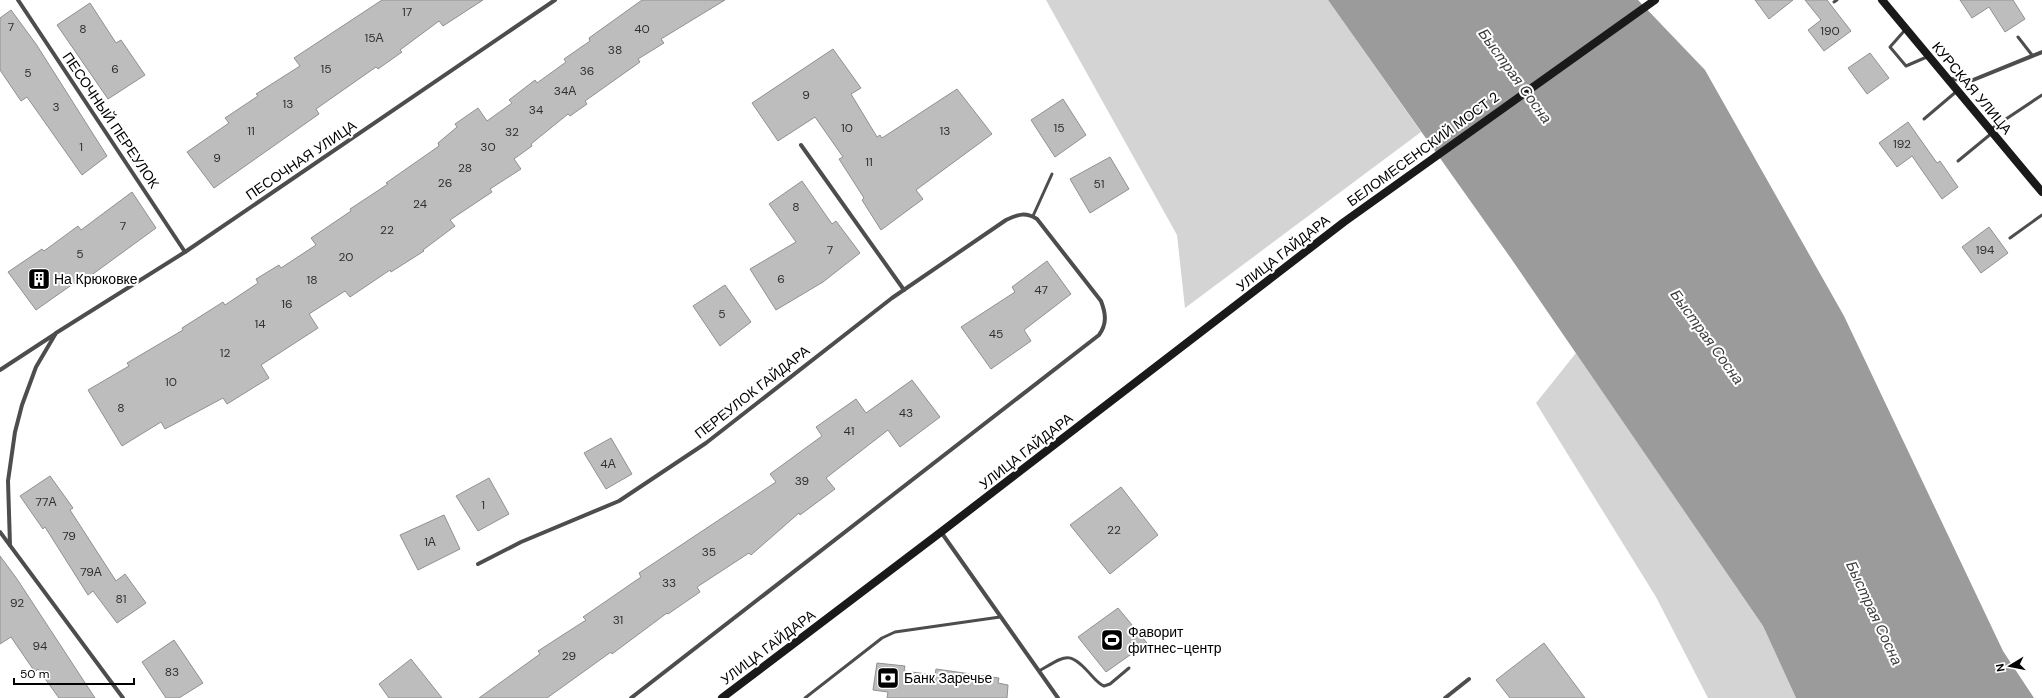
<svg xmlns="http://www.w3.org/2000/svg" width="2042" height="698" font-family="'DM Sans',sans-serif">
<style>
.green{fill:#d4d4d4}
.water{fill:#9b9b9b}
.building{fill:#bdbdbd;stroke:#919191}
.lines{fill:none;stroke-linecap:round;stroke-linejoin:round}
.service{stroke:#4d4d4d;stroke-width:3}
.minor{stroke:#4d4d4d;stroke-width:4}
.secondary{stroke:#1a1a1a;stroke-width:8}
.labels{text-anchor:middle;stroke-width:4;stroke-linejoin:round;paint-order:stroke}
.number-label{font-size:12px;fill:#2f2f2f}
.street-label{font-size:14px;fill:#000;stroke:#fff}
.poi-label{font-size:14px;fill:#000;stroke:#fff;text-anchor:start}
.water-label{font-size:15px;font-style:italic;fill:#3c3c3c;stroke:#fff}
</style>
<rect width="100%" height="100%" fill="#fff"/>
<g class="green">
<polygon points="1046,0 1328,0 1421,132 1185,308 1177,235"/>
<polygon points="1576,353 1763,626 1796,698 1708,698 1656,597 1536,403"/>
</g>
<polygon class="water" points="1328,0 1638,0 1705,70 1844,316 2003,651 2034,698 1796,698 1763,626 1510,257"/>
<g class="building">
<polygon points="382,0 483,0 443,26 439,21 400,50 402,52 378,69 376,67 316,109 319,114 214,188 187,152 229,123 225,118 258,96 256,94 300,66 294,58"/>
<polygon points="642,0 725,0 661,39 664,43 638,59 640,62 585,101 587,104 570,116 568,114 531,144 532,146 514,159 521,169 490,189 492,192 450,220 455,226 423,250 424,251 391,272 390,270 350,297 345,291 309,314 318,328 261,365 269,378 227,404 223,398 165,429 161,422 122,446 88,390 129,366 127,363 183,330 182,328 223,302 225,305 258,283 256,279 279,265 281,268 316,245 311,238 351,211 350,209 388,184 386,183 439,146 438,143 457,127 455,124 478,108 487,121 512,103 509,100 535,80 537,83 566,62 564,59 590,41 589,38"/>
<polygon points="1755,0 1793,0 1769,19"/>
<polygon points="1805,0 1827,0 1851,31 1824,51 1808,30 1821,20"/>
<polygon points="1960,0 2013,0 2025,19 2005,32 1989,7 1972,18"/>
<polygon points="90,3 116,43 121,40 145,75 108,99 57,25"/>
<polygon points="11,10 36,44 107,156 82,175 27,97 21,101 0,70 0,18"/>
<polygon points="833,49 861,88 851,94 877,137 880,135 882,138 957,89 992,134 916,190 923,199 881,230 862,200 864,198 839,159 843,157 815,117 778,141 752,103"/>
<polygon points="1870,53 1889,78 1867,94 1848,68"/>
<polygon points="1063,99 1086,135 1055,157 1031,120"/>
<polygon points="1908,122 1937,163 1940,161 1958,187 1942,199 1912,156 1897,167 1879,143"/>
<polygon points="1110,157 1129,189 1090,213 1070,179"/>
<polygon points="802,181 832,224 836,221 860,253 823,282 776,310 750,269 796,242 769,204"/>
<polygon points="132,192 156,228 82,282 80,279 36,310 8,272 42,249 44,251 78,226 81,230"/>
<polygon points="1989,227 2008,253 1981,273 1962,247"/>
<polygon points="1047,261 1071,294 1024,330 1031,341 991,369 961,327 1015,292 1012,287"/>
<polygon points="725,285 751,322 720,346 693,306"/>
<polygon points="912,380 940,417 900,447 888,430 826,478 835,489 800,515 799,513 751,555 749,553 697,587 700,592 668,614 667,613 612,654 611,652 547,698 479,698 540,654 538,651 586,620 583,617 641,577 639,573 776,482 770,474 822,436 816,427 856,399 866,413"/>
<polygon points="611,438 632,474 606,489 584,453"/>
<polygon points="50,476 73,508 70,510 116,581 125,574 146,603 117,623 93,591 88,595 45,527 43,529 20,496"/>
<polygon points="489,478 509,514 478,531 456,496"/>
<polygon points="1121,487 1158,535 1110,574 1070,525"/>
<polygon points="444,515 460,549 418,570 400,535"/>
<polygon points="0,556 17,579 95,698 59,698 38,669 35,672 11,637 0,644"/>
<polygon points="1118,608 1147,643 1106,672 1078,637"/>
<polygon points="174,640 203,683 179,698 166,698 142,662"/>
<polygon points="1544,643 1585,698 1510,698 1496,680"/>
<polygon points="411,659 442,698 389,698 379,684"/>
<polygon points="877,663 905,666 904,671 935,675 936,669 999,678 998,683 1008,685 1007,698 887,698 888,692 873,690"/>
</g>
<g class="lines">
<g class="service">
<polyline points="1834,2 1837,0"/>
<polyline points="1905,30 1890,47 1906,66 1929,56"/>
<polyline points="2018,37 2032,55"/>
<polyline points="1924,119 1957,91"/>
<polyline points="1991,129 2042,95"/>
<polyline points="1958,161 1992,133"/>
<polyline points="1033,216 1052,174"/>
<polyline points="2010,238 2042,215"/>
<path d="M 1039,671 C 1067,655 1069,650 1092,676 C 1096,680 1099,684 1104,686 L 1110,684 L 1129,668"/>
<polyline points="805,698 882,638 895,632 1000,617"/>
</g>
<g class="minor">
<polyline points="18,0 185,252"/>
<polyline points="1949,79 1973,80 2042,52"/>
<polyline points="801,145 904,290"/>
<polyline points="0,370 55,334"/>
<polyline points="0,532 123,698"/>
<polyline points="941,532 1058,698"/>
<polyline points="10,545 8,481 15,432 22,405 36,367 56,333 185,252 555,0"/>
<path d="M 478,564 L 521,542 L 619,501 L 706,443 L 892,298 L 1006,220 C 1018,214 1026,212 1037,219 L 1101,301 C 1106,314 1107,324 1099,335 L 631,698"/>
<polyline points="1445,698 1469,679"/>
</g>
<g class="secondary">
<polyline points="1882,0 2042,192"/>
<polyline points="722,698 941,532 1344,222 1655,0"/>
</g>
</g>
<defs>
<g id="building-square" transform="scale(1.15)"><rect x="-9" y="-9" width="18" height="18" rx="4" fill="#000" stroke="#fff"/><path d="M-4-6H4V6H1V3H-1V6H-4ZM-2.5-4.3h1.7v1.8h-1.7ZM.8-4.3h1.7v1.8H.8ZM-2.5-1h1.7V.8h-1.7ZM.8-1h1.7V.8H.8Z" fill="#fff"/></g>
<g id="stadium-square" transform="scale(1.15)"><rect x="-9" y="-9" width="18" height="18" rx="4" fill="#000" stroke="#fff"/><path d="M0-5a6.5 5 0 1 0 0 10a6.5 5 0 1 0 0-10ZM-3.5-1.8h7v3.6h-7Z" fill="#fff"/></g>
<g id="bank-square" transform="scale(1.15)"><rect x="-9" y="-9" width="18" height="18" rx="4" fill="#000" stroke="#fff"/><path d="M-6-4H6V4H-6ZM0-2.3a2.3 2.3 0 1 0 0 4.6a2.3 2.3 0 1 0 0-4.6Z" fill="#fff"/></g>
</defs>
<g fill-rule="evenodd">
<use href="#building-square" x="39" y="279"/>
<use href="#stadium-square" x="1112" y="640"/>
<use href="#bank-square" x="888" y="678"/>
</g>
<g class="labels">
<g class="number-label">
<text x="407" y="16">17</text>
<text x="11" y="31">7</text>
<text x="83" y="33">8</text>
<text x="642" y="33">40</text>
<text x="1830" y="35">190</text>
<text x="374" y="42">15А</text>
<text x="615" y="54">38</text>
<text x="115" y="73">6</text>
<text x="326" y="73">15</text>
<text x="587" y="75">36</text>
<text x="28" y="77">5</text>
<text x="565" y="95">34А</text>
<text x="806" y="99">9</text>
<text x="288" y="108">13</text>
<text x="56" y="111">3</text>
<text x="536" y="114">34</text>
<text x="847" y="132">10</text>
<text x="1059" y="132">15</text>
<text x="251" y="135">11</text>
<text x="945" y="135">13</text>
<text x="512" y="136">32</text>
<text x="1902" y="148">192</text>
<text x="81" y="151">1</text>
<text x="488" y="151">30</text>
<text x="217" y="162">9</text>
<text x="869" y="166">11</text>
<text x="465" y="172">28</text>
<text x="445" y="187">26</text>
<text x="1099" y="188">51</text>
<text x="420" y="208">24</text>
<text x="796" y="211">8</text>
<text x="123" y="230">7</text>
<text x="387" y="234">22</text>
<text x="830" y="254">7</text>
<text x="1985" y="254">194</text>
<text x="80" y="258">5</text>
<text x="346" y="261">20</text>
<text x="781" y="283">6</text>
<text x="312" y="284">18</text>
<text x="1041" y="294">47</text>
<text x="287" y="308">16</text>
<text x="722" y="318">5</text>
<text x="260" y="328">14</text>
<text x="996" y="338">45</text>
<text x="225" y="357">12</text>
<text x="171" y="386">10</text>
<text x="121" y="412">8</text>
<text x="906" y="417">43</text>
<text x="849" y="435">41</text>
<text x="608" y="468">4А</text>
<text x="802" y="485">39</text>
<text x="46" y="506">77А</text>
<text x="483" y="509">1</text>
<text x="1114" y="534">22</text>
<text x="69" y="540">79</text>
<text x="430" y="546">1А</text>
<text x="709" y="556">35</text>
<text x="91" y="576">79А</text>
<text x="669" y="587">33</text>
<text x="121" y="603">81</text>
<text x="17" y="607">92</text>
<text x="618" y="624">31</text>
<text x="40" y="650">94</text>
<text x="569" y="660">29</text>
<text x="172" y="676">83</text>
</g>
<g class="street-label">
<text transform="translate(1972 88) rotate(50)" y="5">КУРСКАЯ УЛИЦА</text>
<text transform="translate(111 120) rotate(56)" y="5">ПЕСОЧНЫЙ ПЕРЕУЛОК</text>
<text transform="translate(1423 149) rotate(-36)" y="5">БЕЛОМЕСЕНСКИЙ МОСТ 2</text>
<text transform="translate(301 160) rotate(-34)" y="5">ПЕСОЧНАЯ УЛИЦА</text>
<text transform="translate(1283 253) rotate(-38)" y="5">УЛИЦА ГАЙДАРА</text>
<text transform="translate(752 392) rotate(-38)" y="5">ПЕРЕУЛОК ГАЙДАРА</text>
<text transform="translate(1026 451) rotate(-38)" y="5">УЛИЦА ГАЙДАРА</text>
<text transform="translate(768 647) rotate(-37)" y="5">УЛИЦА ГАЙДАРА</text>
</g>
<g class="poi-label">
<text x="54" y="284">На Крюковке</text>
<text x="1128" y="637">Фаворит<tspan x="1128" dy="16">фитнес-центр</tspan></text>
<text x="904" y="683">Банк Заречье</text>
</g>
<g class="water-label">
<text transform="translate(1515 76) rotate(54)" y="5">Быстрая Сосна</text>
<text transform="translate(1707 337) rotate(54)" y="5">Быстрая Сосна</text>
<text transform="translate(1874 613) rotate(65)" y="5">Быстрая Сосна</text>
</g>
</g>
<g transform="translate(2010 666) rotate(260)" stroke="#ffffff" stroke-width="3" paint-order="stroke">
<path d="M0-3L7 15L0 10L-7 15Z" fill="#000000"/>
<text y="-6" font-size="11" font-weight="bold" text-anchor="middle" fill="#000000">N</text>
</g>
<path d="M14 678v6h120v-6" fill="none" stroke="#000000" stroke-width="2"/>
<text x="20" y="678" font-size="12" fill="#000000" stroke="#ffffff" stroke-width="3" paint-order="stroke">50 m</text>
</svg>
